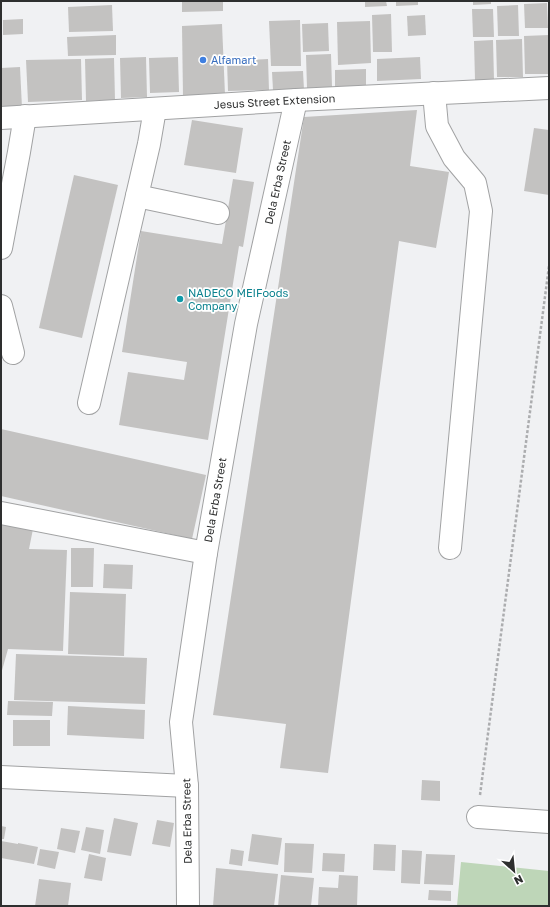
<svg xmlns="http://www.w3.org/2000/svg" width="550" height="907" font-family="'Golos Text',sans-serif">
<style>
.green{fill:#bed6b8}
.building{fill:#c3c2c1}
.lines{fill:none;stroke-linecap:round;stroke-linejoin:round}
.minor-casing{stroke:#a1a2a3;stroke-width:24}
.path{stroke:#acadaf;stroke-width:2.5;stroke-dasharray:3 2;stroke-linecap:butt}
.minor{stroke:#fff;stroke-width:22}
.shop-dot{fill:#3f7fe0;stroke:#fff;stroke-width:1.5}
.culture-dot{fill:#0f9aa8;stroke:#fff;stroke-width:1.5}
.labels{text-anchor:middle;stroke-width:3.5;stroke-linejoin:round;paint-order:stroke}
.shop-label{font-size:11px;fill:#366cbe;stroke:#fff;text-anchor:start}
.street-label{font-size:11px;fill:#2e2f2f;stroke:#fff}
.culture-label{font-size:11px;fill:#0d838f;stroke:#fff;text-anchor:start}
</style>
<rect width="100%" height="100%" fill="#f0f1f3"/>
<polygon class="green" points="461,862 549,871 549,906 457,906"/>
<g class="building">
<polygon points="182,1 223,1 223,11 182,12"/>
<polygon points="365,1 386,1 387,6 365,7"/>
<polygon points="396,1 418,1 418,5 396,6"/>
<polygon points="473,1 491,1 491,4 473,5"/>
<polygon points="547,3 548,28 525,28 524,4"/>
<polygon points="112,5 113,31 69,32 68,7"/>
<polygon points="518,5 519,36 498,36 497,6"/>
<polygon points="472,9 493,9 494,37 473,37"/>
<polygon points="391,14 392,52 373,52 372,15"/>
<polygon points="425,15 426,35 408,36 407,16"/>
<polygon points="23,19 23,34 3,35 3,20"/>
<polygon points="300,20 301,66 271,66 269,21"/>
<polygon points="370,21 371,63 338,65 337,22"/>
<polygon points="328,23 329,51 303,52 302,24"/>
<polygon points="222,24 225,95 183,97 182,26"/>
<polygon points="116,35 116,55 68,56 67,37"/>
<polygon points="549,35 549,74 525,74 524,36"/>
<polygon points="522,39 523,77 497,77 496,40"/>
<polygon points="493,40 494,80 475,80 474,41"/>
<polygon points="331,54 332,87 307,88 306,55"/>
<polygon points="146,57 147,97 121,98 120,58"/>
<polygon points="178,57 179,92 150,93 149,58"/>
<polygon points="420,57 421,79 377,81 377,59"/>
<polygon points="114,58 115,100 86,101 85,59"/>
<polygon points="81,59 82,100 28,102 26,60"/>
<polygon points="268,59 269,90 228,91 227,61"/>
<polygon points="20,67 22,108 1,109 1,68"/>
<polygon points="366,69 366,86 335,87 335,70"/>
<polygon points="303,71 304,90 273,90 272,72"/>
<polygon points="417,110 410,166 449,172 436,248 399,241 328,773 280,768 286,724 213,715 304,117"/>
<polygon points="192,120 243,128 236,173 184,165"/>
<polygon points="534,128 549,130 549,195 524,191"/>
<polygon points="74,175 118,185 82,338 39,328"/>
<polygon points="233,179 254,182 243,247 239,246 208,440 119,425 128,372 184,380 187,362 122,352 141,231 222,244"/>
<polygon points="1,429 206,475 192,539 1,496"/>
<polygon points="1,521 33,529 29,549 67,550 63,651 8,649 1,674"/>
<polygon points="71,548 94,548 93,587 71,587"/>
<polygon points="104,564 133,565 132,589 103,588"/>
<polygon points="70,592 126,594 124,656 68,654"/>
<polygon points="16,654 147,658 145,704 14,700"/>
<polygon points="8,701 53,702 52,716 7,715"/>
<polygon points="68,706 145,710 144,739 67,735"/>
<rect x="13" y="720" width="37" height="26"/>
<polygon points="422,780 440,781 440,801 421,800"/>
<polygon points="114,818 138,823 131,856 107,852"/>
<polygon points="157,820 174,823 170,847 152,844"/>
<polygon points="1,826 6,827 4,839 1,839"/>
<polygon points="86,827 104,830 100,854 81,850"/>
<polygon points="61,828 80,831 75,853 57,849"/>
<polygon points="252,834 282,838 278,865 248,861"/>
<polygon points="1,841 18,844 18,843 38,847 34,864 1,858"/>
<polygon points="285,843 314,844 312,873 284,872"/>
<polygon points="374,844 396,845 395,871 373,870"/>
<polygon points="40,849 59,852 55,869 37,865"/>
<polygon points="231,849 244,851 242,866 229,864"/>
<polygon points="402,850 422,851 420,884 401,883"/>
<polygon points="323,853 345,854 344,872 322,871"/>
<polygon points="89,854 106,858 102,881 84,878"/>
<polygon points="426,854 455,855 453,885 424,884"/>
<polygon points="216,868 278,874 274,906 213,906"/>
<polygon points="281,875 314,878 311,906 278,906"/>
<polygon points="339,875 358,876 357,906 318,906 319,887 338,888"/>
<polygon points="39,879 71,883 68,906 35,906"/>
<polygon points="429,890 451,891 451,901 428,900"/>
</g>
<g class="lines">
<g class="minor-casing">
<g id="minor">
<polyline points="434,93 437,126 454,158 475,183 481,211 450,548"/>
<path id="s1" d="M 1,118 L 296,100 L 549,88"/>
<polyline points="137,196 218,213"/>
<polyline points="1,248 19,152 25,116"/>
<polyline points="1,306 13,353"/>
<polyline points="89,403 149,144 155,109"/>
<polyline points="1,513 206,553"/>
<polyline points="1,777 187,786"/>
<polyline points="478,817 549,822"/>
<path id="s2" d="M 188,906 L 187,786 L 181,722 L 206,553 L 246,324 L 296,100"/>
</g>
</g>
<polyline class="path" points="480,795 549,266"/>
<use href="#minor" class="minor"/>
</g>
<circle class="shop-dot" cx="203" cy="60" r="4"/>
<circle class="culture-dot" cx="180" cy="299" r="4"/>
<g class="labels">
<g class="shop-label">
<text x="211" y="64">Alfamart</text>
</g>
<g class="street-label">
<text dy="4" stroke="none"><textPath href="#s1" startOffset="274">Jesus Street Extension</textPath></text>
<text dy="4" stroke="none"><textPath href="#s2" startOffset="733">Dela Erba Street</textPath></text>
<text dy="4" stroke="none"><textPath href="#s2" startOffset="409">Dela Erba Street</textPath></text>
<text transform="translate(187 821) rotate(-91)" y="4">Dela Erba Street</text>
</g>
<g class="culture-label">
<text x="188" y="297">NADECO MEIFoods<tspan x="188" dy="13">Company</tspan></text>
</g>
</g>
<rect width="550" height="907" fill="none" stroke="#2e2f2f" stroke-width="4"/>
<g transform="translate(514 871) rotate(153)" stroke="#ffffff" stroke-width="3" paint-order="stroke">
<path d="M0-3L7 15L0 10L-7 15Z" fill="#2e2f2f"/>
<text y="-6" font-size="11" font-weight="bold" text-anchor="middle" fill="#2e2f2f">N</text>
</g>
</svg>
